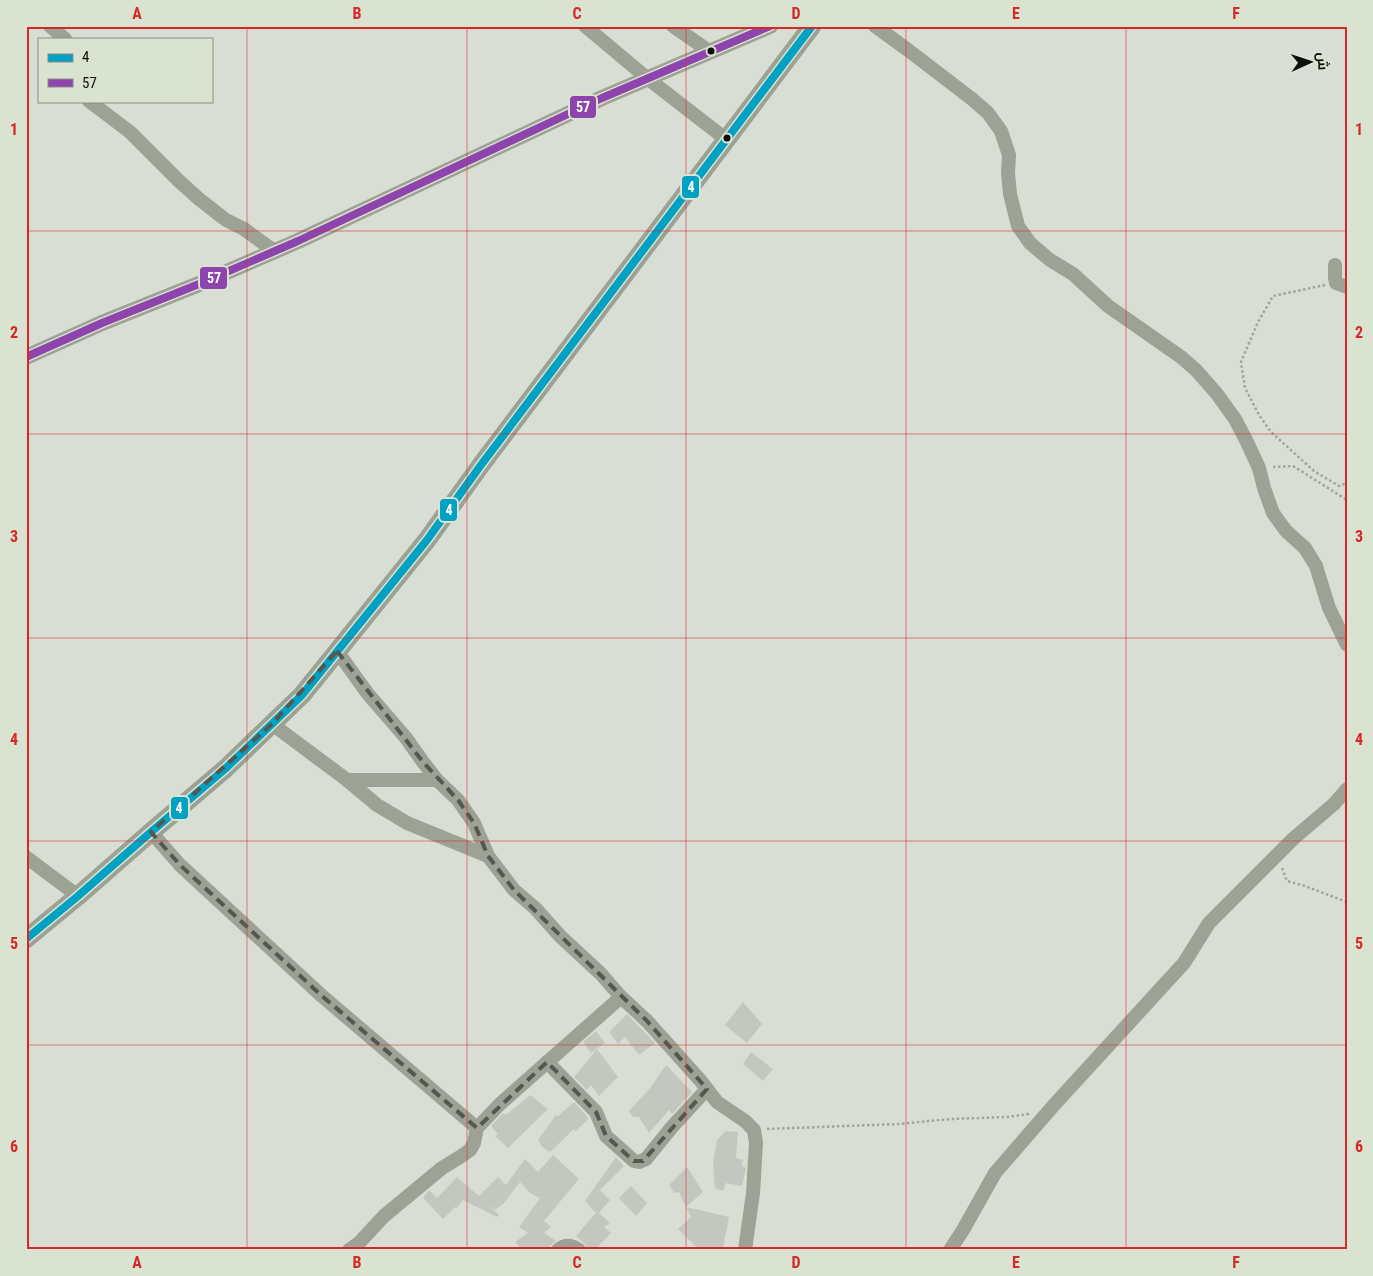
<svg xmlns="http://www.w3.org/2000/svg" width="1373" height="1276" font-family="'Roboto Condensed',Cairo,sans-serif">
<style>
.building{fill:#c4c7c0}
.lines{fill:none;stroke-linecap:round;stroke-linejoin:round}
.path{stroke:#a0a49a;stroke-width:2.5;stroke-dasharray:2.5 2.5;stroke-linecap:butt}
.minor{stroke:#9da295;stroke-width:14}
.tertiary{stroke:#9da295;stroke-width:16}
.secondary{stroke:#9ba193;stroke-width:19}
.bus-1-casing{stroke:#dae2d0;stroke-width:11}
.bus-2-casing{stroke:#dae2d0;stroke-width:11}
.bus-1{stroke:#01a1c4;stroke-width:8}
.bus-2{stroke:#8e44ad;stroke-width:8}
.marked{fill:none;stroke:#545851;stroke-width:4;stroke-dasharray:10 6;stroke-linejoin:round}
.grid{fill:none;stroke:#d62828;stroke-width:1;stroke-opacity:0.55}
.bus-dot{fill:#0d100a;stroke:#dae2d0;stroke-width:2}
.line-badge{stroke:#dae2d0;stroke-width:2}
.badge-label{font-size:14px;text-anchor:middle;font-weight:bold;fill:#fff}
.neatline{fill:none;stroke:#d62828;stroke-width:2}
.grid-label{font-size:16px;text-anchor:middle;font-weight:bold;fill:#d62828}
</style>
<rect width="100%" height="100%" fill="#d9ded4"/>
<g class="building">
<polygon points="743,1002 762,1024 747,1043 725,1025"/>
<polygon points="627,1014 655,1043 639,1055 625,1037 618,1044 609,1032"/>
<polygon points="596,1031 605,1043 591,1053 583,1042"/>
<polygon points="597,1049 618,1077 599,1096 591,1085 587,1090 574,1077"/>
<polygon points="751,1052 773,1069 763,1081 743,1064"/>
<polygon points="666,1065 692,1092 672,1114 669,1110 649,1133 639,1117 633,1117 629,1111 651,1087"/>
<polygon points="530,1095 548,1109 508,1148 495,1136 498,1134 491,1126 503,1113 506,1115"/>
<polygon points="574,1102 589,1118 576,1131 574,1129 550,1152 542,1147 538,1140 556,1115 558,1116"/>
<polygon points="726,1131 738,1132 736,1158 743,1160 742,1166 746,1168 742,1186 726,1183 723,1191 715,1188 713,1162 717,1140"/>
<polygon points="553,1155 579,1179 544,1221 551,1227 544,1233 556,1241 550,1246 549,1250 522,1250 515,1242 528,1233 519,1227 540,1198 530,1193 520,1182 503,1204 495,1210 487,1204 499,1215 497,1217 463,1200 457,1208 455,1207 443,1219 423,1198 429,1190 437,1198 457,1177 479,1196 498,1177 506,1185 525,1159 538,1172"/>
<polygon points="616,1157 624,1166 600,1190 610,1200 599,1213 610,1223 604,1227 611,1233 595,1250 589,1250 584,1243 576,1236 596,1213 585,1201"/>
<polygon points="687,1167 703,1192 686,1207 679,1192 674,1193 669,1185"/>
<polygon points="631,1186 647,1203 636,1216 619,1198"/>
<polygon points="686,1207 729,1217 723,1248 722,1250 701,1250 696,1249 696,1247 678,1229 691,1217"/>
</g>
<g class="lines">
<g class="path">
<polyline points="1325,285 1273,296 1258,322 1241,362 1245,388 1259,415 1271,432 1314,471 1339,486 1347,483"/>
<polyline points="1273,467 1293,466 1347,500"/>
<polyline points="1282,868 1287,881 1305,886 1347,902"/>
<polyline points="767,1129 898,1124 951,1119 1007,1117 1029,1114"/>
</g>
<g class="minor">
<polyline points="50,26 65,39"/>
<polyline points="585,26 647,78 727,140"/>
<polyline points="673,26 709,51"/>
<polyline points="875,26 908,50 972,99 988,113 1001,131 1009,155 1008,173 1010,194 1018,226 1030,243 1050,260 1073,274 1108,306 1181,357 1196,370 1217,394 1235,419 1246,440 1259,468 1264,488 1273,513 1286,531 1305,548 1316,566 1329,608 1347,645"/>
<polyline points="89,101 130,132 179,181 199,199 226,220 244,229 274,251"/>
<polyline points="1335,265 1335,278 1336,283 1347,287"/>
<polyline points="337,651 368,694 406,738 423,762 437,780 458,800 474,823 488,856 514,890 536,909 560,936 601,974 621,997 647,1021 700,1080 717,1102 745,1121 754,1130 756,1143 753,1193 745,1250"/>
<polyline points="272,724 347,780 377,805 407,823 488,856"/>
<polyline points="347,780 437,780"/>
<polyline points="151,832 180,865 322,996 477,1128"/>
<polyline points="26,857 78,896"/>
<polyline points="547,1062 596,1112 606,1136 634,1161 639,1162 646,1159 672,1127 707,1089"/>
<polyline points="349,1250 359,1243 384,1216 442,1168 460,1157 470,1150 474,1143 477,1128 500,1104 621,997"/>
<path d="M 558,1250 C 565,1244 572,1245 579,1250"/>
<polyline points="950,1250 963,1230 995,1173 1054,1105 1184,963 1209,923 1294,838 1334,804 1347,789"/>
</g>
<polyline class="tertiary" points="26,357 102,323 199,284 298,241 602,98 770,26"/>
<polyline class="secondary" points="26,939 78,896 151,832 225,769 302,695 427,540 481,465 812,26"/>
<g class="bus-1-casing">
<polyline id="bus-1" points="26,939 78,896 151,832 225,769 302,695 427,540 481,465 812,26"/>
</g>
<g class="bus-2-casing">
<polyline id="bus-2" points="26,357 102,323 199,284 298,241 602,98 770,26"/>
</g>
<use href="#bus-1" class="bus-1"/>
<use href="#bus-2" class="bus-2"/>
</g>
<path class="marked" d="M 337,651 L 423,762 L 458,800 L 474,823 L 488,856 L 514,890 L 647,1021 L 707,1089 L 643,1161 L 634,1161 L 606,1136 L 596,1112 L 547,1062 L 477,1128 L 322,996 L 180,865 L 151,832 L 272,724 Z"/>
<path class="grid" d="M 247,26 L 247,1250M 467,26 L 467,1250M 686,26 L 686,1250M 906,26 L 906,1250M 1126,26 L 1126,1250M 26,231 L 1347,231M 26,434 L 1347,434M 26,638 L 1347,638M 26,841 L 1347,841M 26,1045 L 1347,1045"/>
<g class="bus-dot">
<circle cx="711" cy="51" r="4.5"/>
<circle cx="727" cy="138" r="4.5"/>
</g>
<g class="line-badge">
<rect x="569" y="95" width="28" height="24" rx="5" fill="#8e44ad"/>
<rect x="681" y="175" width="19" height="24" rx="5" fill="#01a1c4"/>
<rect x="199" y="266" width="29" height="24" rx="5" fill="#8e44ad"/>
<rect x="439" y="498" width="19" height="24" rx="5" fill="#01a1c4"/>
<rect x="170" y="796" width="19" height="24" rx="5" fill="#01a1c4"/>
</g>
<g class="badge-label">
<text x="583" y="112">57</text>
<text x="691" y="192">4</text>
<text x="214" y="283">57</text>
<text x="449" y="515">4</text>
<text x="179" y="813">4</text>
</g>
<rect width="1373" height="1276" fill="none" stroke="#dae2d0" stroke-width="55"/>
<rect x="38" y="38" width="175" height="65" fill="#dae2d0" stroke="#888e81"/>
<rect x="48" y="54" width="25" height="8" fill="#01a1c4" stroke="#888e81"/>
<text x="82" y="62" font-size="15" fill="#0d100a">4</text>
<rect x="48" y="79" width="25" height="8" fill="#8e44ad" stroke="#888e81"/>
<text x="82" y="88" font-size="15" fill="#0d100a">57</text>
<g transform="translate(1310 62) rotate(87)" stroke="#dae2d0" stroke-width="4" paint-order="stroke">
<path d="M0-4L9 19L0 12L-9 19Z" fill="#0d100a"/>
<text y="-8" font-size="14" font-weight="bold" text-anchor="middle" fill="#0d100a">ش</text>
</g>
<rect x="28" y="28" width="1318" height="1220" class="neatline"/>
<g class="grid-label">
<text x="137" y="19">A</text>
<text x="357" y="19">B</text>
<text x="577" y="19">C</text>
<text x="796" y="19">D</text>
<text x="1016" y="19">E</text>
<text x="1236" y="19">F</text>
<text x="14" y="135">1</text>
<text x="1359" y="135">1</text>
<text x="14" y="338">2</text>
<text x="1359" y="338">2</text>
<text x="14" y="542">3</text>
<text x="1359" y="542">3</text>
<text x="14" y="745">4</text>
<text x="1359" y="745">4</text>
<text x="14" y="949">5</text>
<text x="1359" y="949">5</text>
<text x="14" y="1152">6</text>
<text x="1359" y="1152">6</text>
<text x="137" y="1268">A</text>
<text x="357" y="1268">B</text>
<text x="577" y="1268">C</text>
<text x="796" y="1268">D</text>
<text x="1016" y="1268">E</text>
<text x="1236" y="1268">F</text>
</g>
</svg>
